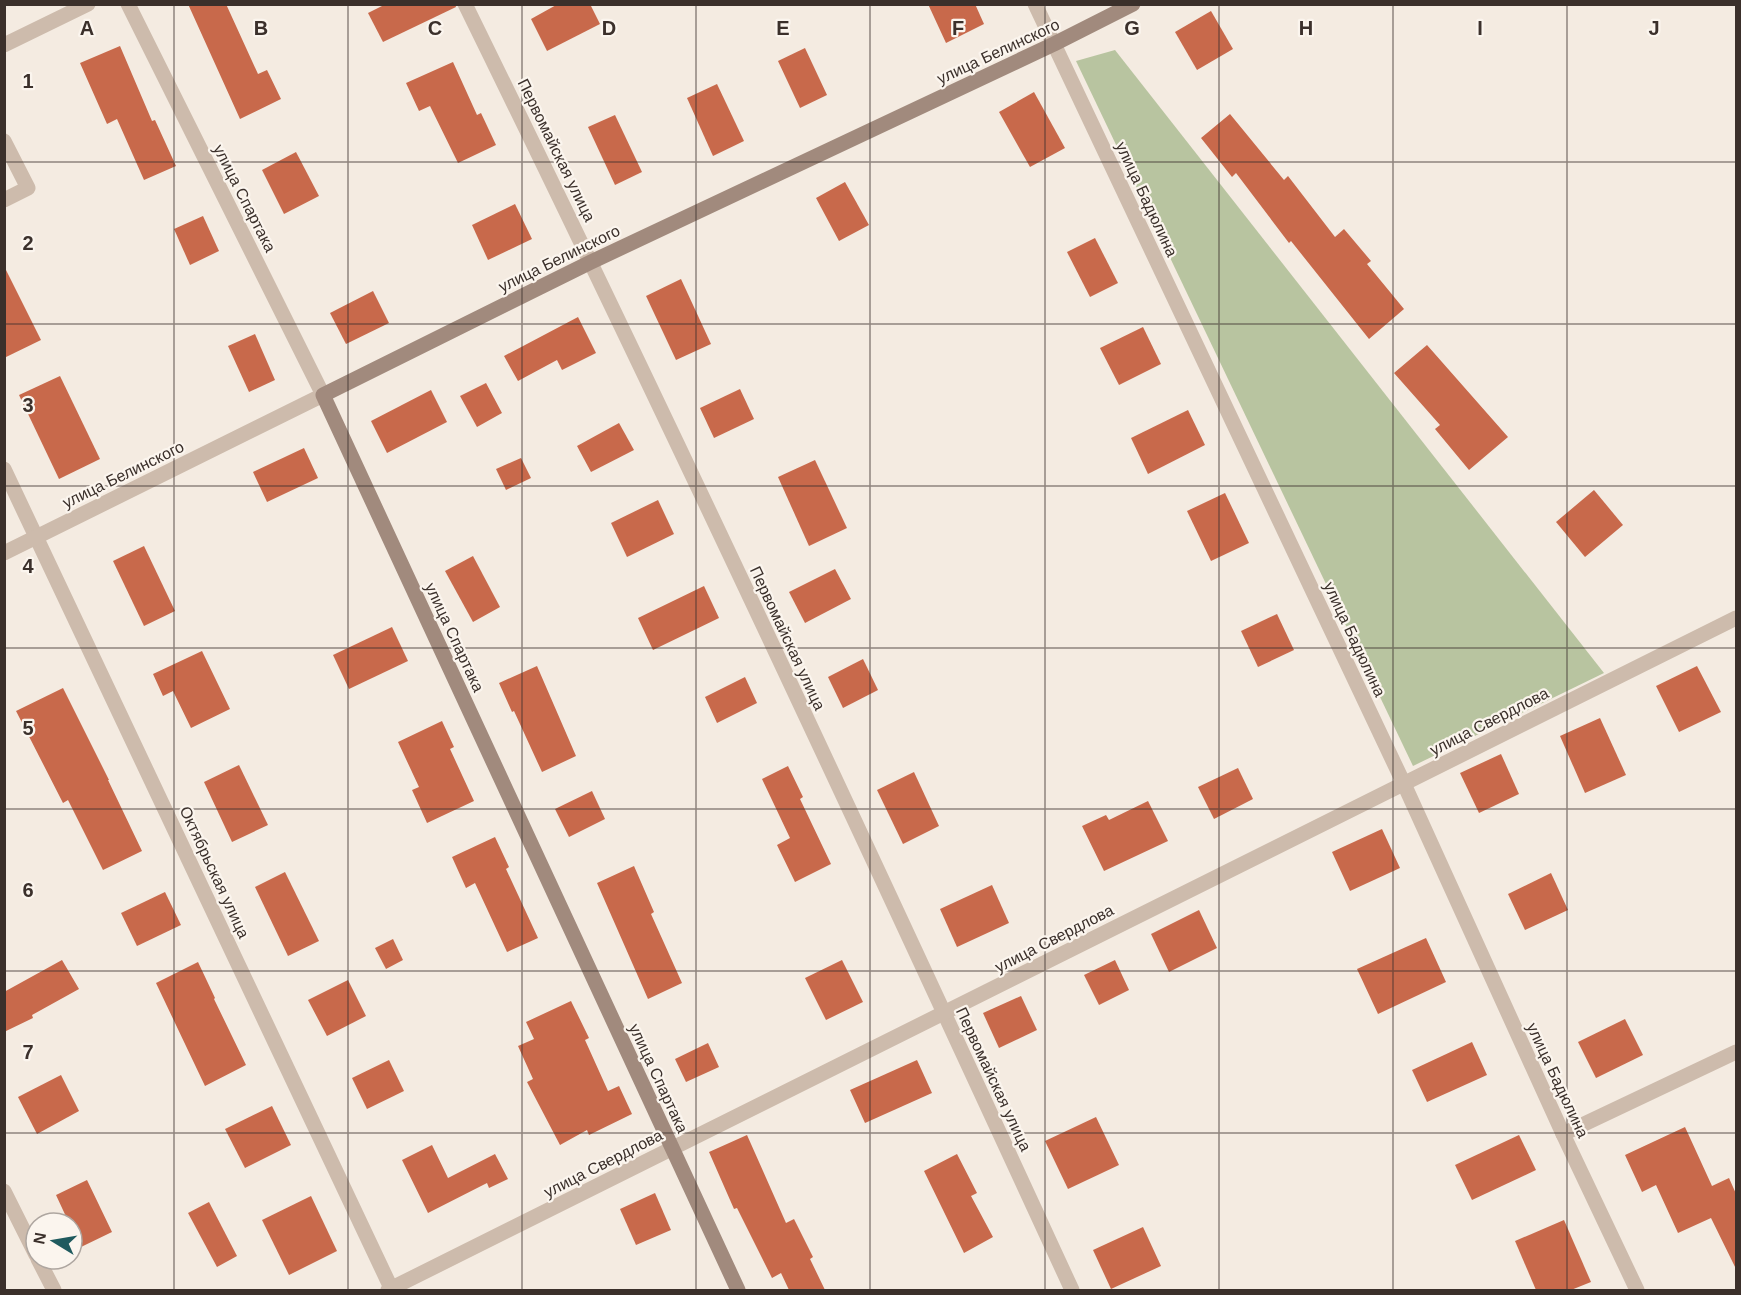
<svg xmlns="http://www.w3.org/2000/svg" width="1741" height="1295" font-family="Helvetica,sans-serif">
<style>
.green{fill:#b8c4a0}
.building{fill:#c8694b}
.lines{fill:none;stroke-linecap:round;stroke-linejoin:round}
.lane{stroke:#cdbbac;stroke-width:15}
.street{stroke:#cdbbac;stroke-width:15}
.secondary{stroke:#a18a7d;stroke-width:15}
.grid{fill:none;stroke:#3b302b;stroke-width:1.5;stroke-opacity:0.55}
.labels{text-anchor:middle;stroke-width:4.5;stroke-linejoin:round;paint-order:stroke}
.street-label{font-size:16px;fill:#3b302b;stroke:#fbf5ee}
.grid-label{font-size:20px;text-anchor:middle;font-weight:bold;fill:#3b302b;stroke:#fbf5ee;stroke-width:4.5;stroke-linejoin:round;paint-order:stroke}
</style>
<rect width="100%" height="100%" fill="#f4ebe1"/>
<polygon class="green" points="1115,50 1604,673 1413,766 1076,61"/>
<g class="building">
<polygon points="188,4 226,4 258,74 267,70 281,99 240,119"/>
<polygon points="386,4 455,4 456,7 383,42 368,13"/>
<polygon points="558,4 590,4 600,24 547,51 531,19"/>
<polygon points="928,4 975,4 984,24 946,43"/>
<polygon points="1211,11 1233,49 1197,70 1175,32"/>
<polygon points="120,46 152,121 155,120 176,166 144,180 117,119 107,124 80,63"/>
<polygon points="805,48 827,95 800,108 778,61"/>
<polygon points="453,62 477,115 481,113 496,145 458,163 430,106 419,111 406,83"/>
<polygon points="717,84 744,141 713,156 687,98"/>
<polygon points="1034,92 1065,148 1030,167 999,112"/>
<polygon points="1230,114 1284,180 1288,176 1335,237 1344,229 1371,261 1367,264 1404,309 1369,339 1291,241 1289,243 1236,173 1232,177 1201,138"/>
<polygon points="615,115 642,172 615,185 588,127"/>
<polygon points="296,152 319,196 284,214 262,170"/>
<polygon points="845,182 869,225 839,241 816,198"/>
<polygon points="515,204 532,239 488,260 472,225"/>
<polygon points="203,216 219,251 190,265 174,229"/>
<polygon points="1095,238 1118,283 1090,297 1067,252"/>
<polygon points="4,266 41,340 4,358"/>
<polygon points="681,279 711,344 676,360 646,296"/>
<polygon points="373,291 389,323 346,344 330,313"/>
<polygon points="578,317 596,353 562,370 557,360 518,381 504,356"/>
<polygon points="1143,327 1161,364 1119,385 1100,348"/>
<polygon points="255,334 275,380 249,392 228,346"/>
<polygon points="1427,345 1508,437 1469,470 1435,429 1440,425 1394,373"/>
<polygon points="60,376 100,459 59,479 19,395"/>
<polygon points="486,383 502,413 477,427 460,396"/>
<polygon points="740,389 754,419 714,438 700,408"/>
<polygon points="431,390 447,422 387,453 371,421"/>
<polygon points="1188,410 1205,445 1148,474 1131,438"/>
<polygon points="619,423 634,450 591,472 577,446"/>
<polygon points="304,448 318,478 267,502 253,472"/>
<polygon points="521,458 531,478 506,490 496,469"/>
<polygon points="815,460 847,528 809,546 778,477"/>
<polygon points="1594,490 1623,525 1585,557 1556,522"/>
<polygon points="1225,493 1249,543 1211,561 1187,511"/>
<polygon points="658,500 674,534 627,557 611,523"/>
<polygon points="144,546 175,611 144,626 113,561"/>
<polygon points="473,556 500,607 473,622 445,571"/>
<polygon points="835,569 851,599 805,623 789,592"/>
<polygon points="704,586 719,618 653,650 638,618"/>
<polygon points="1277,614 1294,650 1258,667 1241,631"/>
<polygon points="392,627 408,661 349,689 333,655"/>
<polygon points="202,651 230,709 191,728 173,691 163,696 153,674"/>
<polygon points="863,659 878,690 843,708 828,677"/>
<polygon points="537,666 576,756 542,772 514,711 512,712 499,683"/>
<polygon points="1697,666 1721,712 1679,732 1656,686"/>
<polygon points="745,677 757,703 717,723 705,697"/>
<polygon points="63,688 109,780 108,780 142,851 103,870 68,800 63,803 16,711"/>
<polygon points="1600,718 1626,775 1585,793 1560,736"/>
<polygon points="442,721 454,747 450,749 474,801 427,823 412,790 419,787 398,742"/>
<polygon points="1501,754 1519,794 1479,813 1460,773"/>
<polygon points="239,765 268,825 232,842 204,782"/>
<polygon points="788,766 803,797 800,799 831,864 795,882 777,845 790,838 762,779"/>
<polygon points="1238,768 1253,799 1214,819 1198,787"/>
<polygon points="914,772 939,826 903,844 877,790"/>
<polygon points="592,791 605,819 569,837 555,809"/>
<polygon points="1148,801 1168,841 1104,871 1082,826 1106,815 1109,820"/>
<polygon points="1382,829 1400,868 1350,891 1332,852"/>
<polygon points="495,837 509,867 506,869 538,938 507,952 475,883 466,888 452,857"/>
<polygon points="634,866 654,912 651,914 682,983 648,999 597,883"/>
<polygon points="285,872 319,941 288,956 255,887"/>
<polygon points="1551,873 1568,910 1525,930 1508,894"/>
<polygon points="992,885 1009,923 957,947 940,909"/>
<polygon points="165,892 181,925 137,946 121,913"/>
<polygon points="1199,910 1217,948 1169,972 1151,934"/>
<polygon points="1426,938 1446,982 1378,1014 1357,969"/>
<polygon points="393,939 403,960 386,969 375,948"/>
<polygon points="62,960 79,989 32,1015 33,1018 4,1032 4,992"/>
<polygon points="842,960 863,1002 826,1020 805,978"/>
<polygon points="1115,960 1129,990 1099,1005 1084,975"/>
<polygon points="198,962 215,998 214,999 246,1065 205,1086 156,983"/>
<polygon points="348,980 366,1016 327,1036 308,1000"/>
<polygon points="1021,996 1037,1030 999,1048 983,1013"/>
<polygon points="571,1001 589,1038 585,1040 608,1091 619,1086 632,1114 589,1135 587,1130 560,1145 527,1082 533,1079 518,1046 534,1039 526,1022"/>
<polygon points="1625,1019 1643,1055 1596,1078 1578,1042"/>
<polygon points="1472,1042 1487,1075 1427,1102 1412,1070"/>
<polygon points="708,1043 719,1067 686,1082 675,1059"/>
<polygon points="389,1060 404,1091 367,1109 352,1078"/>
<polygon points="917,1060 932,1093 865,1123 850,1090"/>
<polygon points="61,1075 79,1111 37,1134 18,1097"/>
<polygon points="272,1106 291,1145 245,1168 225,1129"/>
<polygon points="1096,1117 1119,1165 1068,1189 1045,1141"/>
<polygon points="1685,1127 1712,1186 1729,1178 1737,1196 1737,1271 1711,1218 1678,1233 1656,1185 1642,1192 1625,1155"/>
<polygon points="747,1135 786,1223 794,1219 813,1257 810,1259 825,1290 789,1290 781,1273 772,1278 737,1208 734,1209 709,1152"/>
<polygon points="1519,1135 1536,1170 1472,1200 1455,1165"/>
<polygon points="432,1145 448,1178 495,1154 508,1179 489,1188 487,1183 428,1213 402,1160"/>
<polygon points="957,1154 977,1193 971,1196 993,1237 964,1253 924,1171"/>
<polygon points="87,1180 112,1232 81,1247 72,1228 72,1223 69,1223 56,1195"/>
<polygon points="655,1193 671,1230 636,1245 620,1209"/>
<polygon points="311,1196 337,1251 289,1275 262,1220"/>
<polygon points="209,1202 237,1256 217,1267 188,1213"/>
<polygon points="1564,1220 1591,1282 1571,1290 1536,1290 1515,1241"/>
<polygon points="1143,1227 1161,1266 1111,1289 1093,1250"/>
</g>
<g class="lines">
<polyline class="lane" points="4,141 28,188 4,200"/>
<g class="street">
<path d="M 465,4 C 674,430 874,860 1072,1290"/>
<polyline points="1035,4 1404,784 1563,1134 1637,1290"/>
<polyline points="4,45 88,4"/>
<polyline points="4,469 392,1290"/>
<polyline points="4,553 323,395 128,4"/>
<polyline points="1563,1134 1736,1052"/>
<polyline points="4,1191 36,1255"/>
<polyline points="38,1259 54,1290"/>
<polyline points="388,1290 1736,618"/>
</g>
<polyline class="secondary" points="738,1290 323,395 591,262 1054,44 1133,4"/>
</g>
<path class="grid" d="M 174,4 L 174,1290M 348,4 L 348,1290M 522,4 L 522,1290M 696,4 L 696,1290M 870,4 L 870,1290M 1045,4 L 1045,1290M 1219,4 L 1219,1290M 1393,4 L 1393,1290M 1567,4 L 1567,1290M 4,162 L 1736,162M 4,324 L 1736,324M 4,486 L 1736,486M 4,648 L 1736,648M 4,809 L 1736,809M 4,971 L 1736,971M 4,1133 L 1736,1133"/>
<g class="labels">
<g class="street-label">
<text transform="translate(998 51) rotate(-25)" y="6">улица Белинского</text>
<text transform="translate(557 150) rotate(64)" y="6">Первомайская улица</text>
<text transform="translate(245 198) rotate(63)" y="6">улица Спартака</text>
<text transform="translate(1147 199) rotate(65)" y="6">улица Бадюлина</text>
<text transform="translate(559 258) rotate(-26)" y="6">улица Белинского</text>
<text transform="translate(123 474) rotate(-26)" y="6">улица Белинского</text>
<text transform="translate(455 637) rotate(65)" y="6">улица Спартака</text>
<text transform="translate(788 638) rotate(65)" y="6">Первомайская улица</text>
<text transform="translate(1355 639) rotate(65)" y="6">улица Бадюлина</text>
<text transform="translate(1489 721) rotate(-27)" y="6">улица Свердлова</text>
<text transform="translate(215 872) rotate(65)" y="6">Октябрьская улица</text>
<text transform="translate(1054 938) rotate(-27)" y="6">улица Свердлова</text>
<text transform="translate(659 1078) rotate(65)" y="6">улица Спартака</text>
<text transform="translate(994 1079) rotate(65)" y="6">Первомайская улица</text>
<text transform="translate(1558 1080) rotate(65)" y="6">улица Бадюлина</text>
<text transform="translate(603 1163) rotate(-27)" y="6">улица Свердлова</text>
</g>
</g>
<g class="grid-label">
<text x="87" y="35">A</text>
<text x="261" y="35">B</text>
<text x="435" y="35">C</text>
<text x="609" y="35">D</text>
<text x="783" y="35">E</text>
<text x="958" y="35">F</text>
<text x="1132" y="35">G</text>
<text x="1306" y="35">H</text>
<text x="1480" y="35">I</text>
<text x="1654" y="35">J</text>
<text x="28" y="88">1</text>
<text x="28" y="250">2</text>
<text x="28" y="412">3</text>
<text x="28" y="573">4</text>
<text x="28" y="735">5</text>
<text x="28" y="897">6</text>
<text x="28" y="1059">7</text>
</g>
<rect width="1741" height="1295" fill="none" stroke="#3b302b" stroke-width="12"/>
<g transform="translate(54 1241) rotate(281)"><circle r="28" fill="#fbf5ee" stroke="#aea6a0" stroke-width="1.5"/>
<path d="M0-4.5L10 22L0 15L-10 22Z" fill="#1f5a5e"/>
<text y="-9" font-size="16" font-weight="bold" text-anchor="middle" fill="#3b302b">N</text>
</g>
</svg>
